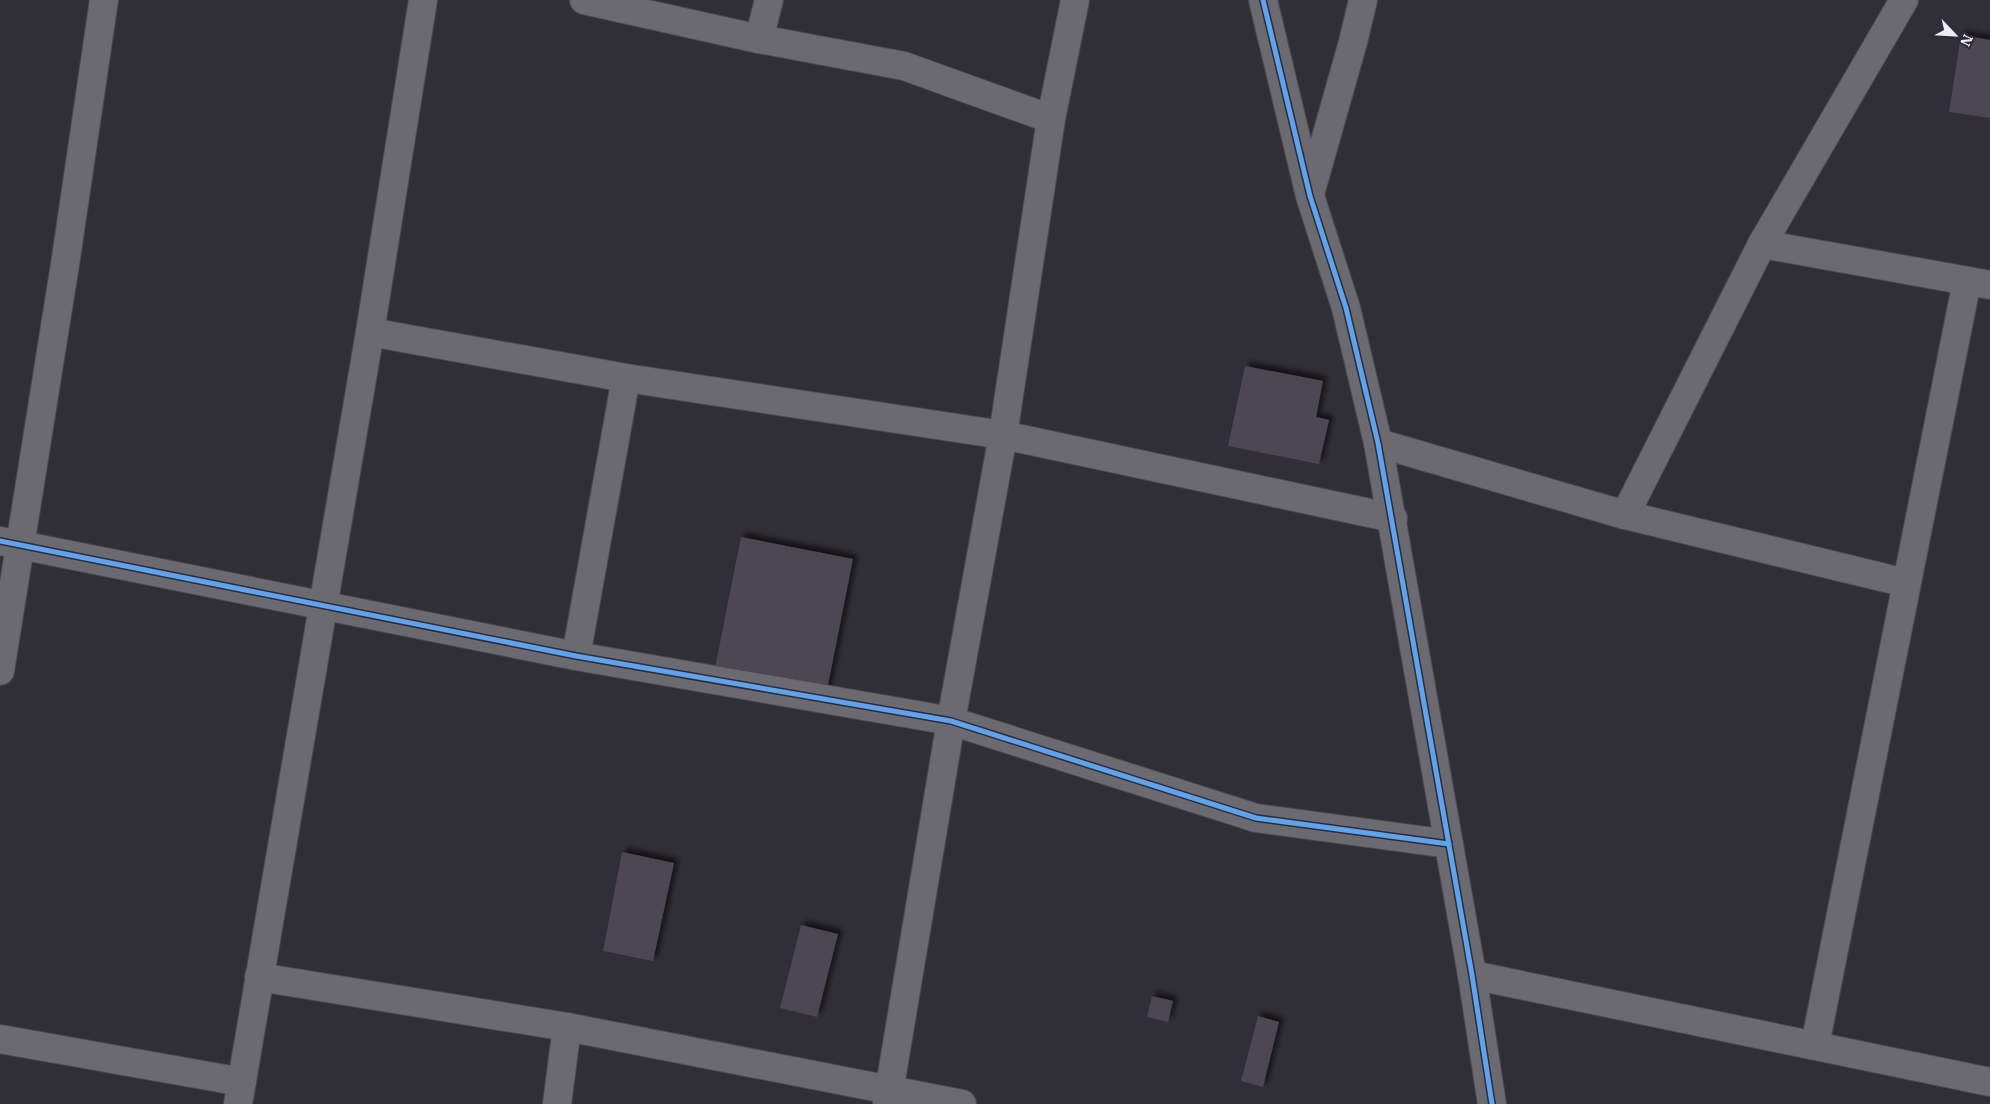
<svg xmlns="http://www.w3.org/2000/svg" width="1990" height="1104" font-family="'IBM Plex Serif',serif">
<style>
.building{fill:#4d4753;filter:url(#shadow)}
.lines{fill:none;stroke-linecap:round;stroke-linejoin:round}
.minor-casing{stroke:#4c4a51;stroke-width:30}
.minor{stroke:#6c6a71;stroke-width:28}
.cycleway-casing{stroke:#2e2b3a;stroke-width:8}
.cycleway{stroke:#60a3ed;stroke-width:5}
</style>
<defs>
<filter id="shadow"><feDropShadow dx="4.5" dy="-4.5" stdDeviation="2.5" flood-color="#0009"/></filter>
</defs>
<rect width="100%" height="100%" fill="#302e36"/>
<g class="building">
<polygon points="1961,35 1990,40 1990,118 1949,112"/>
<polygon points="1245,366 1323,381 1316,417 1329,420 1319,464 1228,446"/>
<polygon points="741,537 853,559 825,700 713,678"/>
<polygon points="622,852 674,863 653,961 603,951"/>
<polygon points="801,925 838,934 817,1017 780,1008"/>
<polygon points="1152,996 1173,1001 1168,1022 1147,1017"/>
<polygon points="1258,1016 1279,1022 1263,1087 1241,1081"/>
</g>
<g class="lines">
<g class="minor-casing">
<g id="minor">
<polyline points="584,0 759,39 904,66 1051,119"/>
<polyline points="1263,0 1310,196 1346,308 1378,443 1472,975 1492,1104"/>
<polyline points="759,39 769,0"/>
<polyline points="1310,194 1353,42 1363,0"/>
<polyline points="1762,244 1990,285"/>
<polyline points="370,332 626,378 1003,435 1393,518"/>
<polyline points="1378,443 1625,515 1906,583"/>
<polyline points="1625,515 1762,244 1904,0"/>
<polyline points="0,541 576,656 951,721 1256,818 1449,844"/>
<polyline points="576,656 626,378"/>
<polyline points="0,671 66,258 104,0"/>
<polyline points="1472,975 1990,1082"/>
<polyline points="259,977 567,1027 962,1104"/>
<polyline points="0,1039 242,1082"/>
<polyline points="1815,1045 1967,281"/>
<polyline points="238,1104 370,332 423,0"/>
<polyline points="557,1104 567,1027"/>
<polyline points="887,1104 951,721 1003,435 1051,119 1075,0"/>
</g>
</g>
<use href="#minor" class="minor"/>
<g class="cycleway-casing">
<g id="cycleway">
<polyline points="1263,0 1310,196 1346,308 1378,443 1472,975 1492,1104"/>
<polyline points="0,541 576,656 951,721 1256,818 1449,844"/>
</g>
</g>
<use href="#cycleway" class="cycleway"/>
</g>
<g transform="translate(1955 35) rotate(115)" stroke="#2e2b3a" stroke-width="4" paint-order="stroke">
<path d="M0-4L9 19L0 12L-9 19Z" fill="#eeecf6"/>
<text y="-8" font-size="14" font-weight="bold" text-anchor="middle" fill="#eeecf6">N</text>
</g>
</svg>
